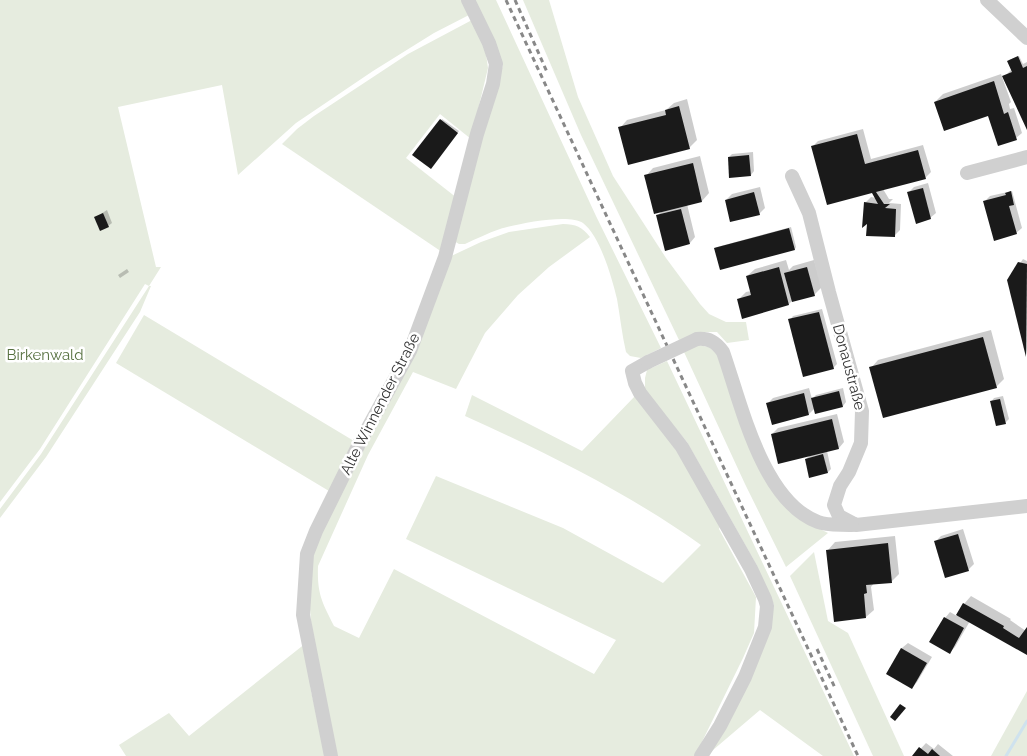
<svg xmlns="http://www.w3.org/2000/svg" width="1027" height="756" font-family="Raleway,sans-serif">
<style>
.green{fill:#e6ecdf}
.shadow{fill:#0003}
.lines{fill:none;stroke-linecap:round;stroke-linejoin:round}
.stream{stroke:#cfe2ee;stroke-width:3}
.building{fill:#1a1a1a}
.minor{stroke:#d0d0d0;stroke-width:14}
.rail{stroke:#888;stroke-width:3;stroke-dasharray:5 4;stroke-linecap:butt}
.minor-bridge{stroke:#d0d0d0;stroke-width:14}
.labels{text-anchor:middle;stroke-width:5;stroke-linejoin:round;paint-order:stroke}
.park-label{font-size:15px;fill:#56703f;stroke:#fff}
.street-label{font-size:15px;fill:#333;stroke:#fff}
</style>
<rect width="100%" height="100%" fill="#fff"/>
<g class="green">
<polygon points="0,0 463,0 469,15 434,33 373,71 296,123 238,175 222,85 118,107 156,267 161,267 149,286 151,286 140,312 46,457 0,518 0,509 41,454 149,286 145,284 40,449 0,502"/>
<path d="M 473,0 L 496,0 L 596,216 L 661,348 L 641,358 L 630,356 L 626,352 C 622,335 620,316 617,299 C 612,278 600,236 583,223 C 569,213 516,224 500,229 C 488,233 476,239 465,244 L 459,244 L 454,241 L 454,236 L 503,65 Z"/>
<polygon points="523,0 549,0 578,97 613,176 666,258 700,304 709,314 726,322 746,322 749,340 727,343 717,332 702,332 679,340 581,135"/>
<polygon points="472,20 485,47 488,68 471,139 440,114 406,158 457,198 442,252 282,144 297,129 314,116 408,54"/>
<path d="M 563,224 C 576,224 582,227 590,237 L 549,267 L 518,295 L 485,333 L 456,389 L 413,372 L 368,455 L 318,566 C 317,594 322,602 334,626 L 359,638 L 394,569 L 594,674 L 616,640 L 406,539 L 436,476 L 563,528 L 663,583 L 701,545 C 628,493 547,453 465,416 L 472,395 L 582,451 L 636,395 L 676,450 L 721,524 L 719,529 L 756,597 L 754,633 L 743,658 L 695,756 L 335,756 L 313,648 L 309,596 L 310,555 L 447,258 L 481,242 L 509,232 Z"/>
<polygon points="144,315 359,444 334,494 116,363"/>
<polygon points="697,345 709,347 718,355 762,475 820,529 828,533 786,567 745,484 684,352"/>
<polygon points="667,361 854,756 823,756 760,710 706,756 770,623 774,605 756,564 687,442 645,391 645,378 647,370"/>
<polygon points="814,552 828,621 848,633 904,756 873,756 790,576"/>
<polygon points="306,643 311,691 326,756 126,756 119,745 169,713 189,736"/>
<polygon points="1027,691 1027,756 991,756"/>
</g>
<g class="shadow">
<polygon points="1019,56 1023,64 1027,62 1027,127 1003,78 1012,69 1009,60"/>
<polygon points="1001,74 1011,102 1009,104 1010,109 1014,108 1022,133 1016,138 993,113 935,102 943,94"/>
<polygon points="687,99 697,140 689,148 620,128 627,120 666,110 674,103"/>
<polygon points="442,119 459,131 431,167 414,155"/>
<polygon points="863,129 871,159 923,145 931,172 925,178 883,189 889,199 893,199 889,203 901,204 900,230 894,236 868,221 865,203 871,197 876,198 872,192 813,146 818,141"/>
<polygon points="753,152 754,171 751,175 729,157 732,154"/>
<polygon points="700,156 709,193 702,201 687,204 695,237 690,243 657,216 662,211 646,176 653,168"/>
<polygon points="928,183 936,213 930,218 909,192 914,187"/>
<polygon points="760,187 765,208 759,214 726,200 732,194"/>
<polygon points="1012,191 1022,228 1016,233 984,202 990,196"/>
<polygon points="107,210 112,223 108,226 96,217"/>
<polygon points="791,227 796,247 795,249 721,269 715,248 717,247"/>
<polygon points="1023,259 1027,261 1027,354 1008,281"/>
<polygon points="786,260 789,270 793,266 814,260 822,287 814,295 792,301 789,304 738,300 746,292 751,291 747,276 755,269"/>
<polygon points="127,269 129,272 120,278 118,275"/>
<polygon points="822,309 837,364 833,368 790,320 793,316"/>
<polygon points="991,330 1004,379 996,387 871,368 878,360"/>
<polygon points="809,388 812,399 816,395 843,388 846,402 843,406 816,413 815,408 809,414 767,404 773,398"/>
<polygon points="1003,396 1009,419 1005,423 991,402 994,398"/>
<polygon points="837,414 844,442 839,448 827,451 831,469 828,472 806,459 810,455 772,434 778,428"/>
<polygon points="963,529 974,564 968,570 935,542 941,536"/>
<polygon points="895,536 899,574 892,581 874,583 871,587 874,610 866,617 828,550 835,542"/>
<polygon points="971,596 1011,619 1010,620 1026,631 1027,629 1027,654 970,621 955,647 950,652 945,618 950,612 957,616 964,604"/>
<polygon points="908,643 932,657 917,682 912,688 887,673 902,648"/>
<polygon points="926,743 934,749 938,744 953,756 914,756"/>
</g>
<g class="lines">
<polyline class="stream" points="1006,756 1027,721"/>
</g>
<g class="building">
<polygon points="1018,56 1023,68 1027,66 1027,130 1002,76 1012,72 1007,61"/>
<polygon points="994,81 1004,114 1008,112 1017,140 998,146 988,116 944,131 934,102"/>
<polygon points="679,106 690,149 628,165 618,127 666,115 665,110"/>
<polygon points="440,119 458,133 431,169 412,155"/>
<polygon points="857,134 865,164 918,150 926,179 876,192 884,204 890,204 885,208 896,209 895,237 866,236 867,224 862,228 864,202 878,204 872,193 827,205 811,146"/>
<polygon points="749,155 751,176 729,178 728,157"/>
<polygon points="693,163 702,202 654,214 644,175"/>
<polygon points="923,188 931,219 916,224 907,192"/>
<polygon points="1011,191 1014,205 1009,206 1017,234 994,241 983,201 1006,195 1005,193"/>
<polygon points="754,192 760,215 730,222 725,200"/>
<polygon points="681,209 690,244 665,251 656,215"/>
<polygon points="103,213 109,227 100,231 94,217"/>
<polygon points="789,228 795,250 720,270 714,248"/>
<polygon points="1018,262 1027,264 1026,357 1007,280"/>
<polygon points="779,267 789,305 742,319 737,299 751,295 746,276"/>
<polygon points="807,267 815,296 792,302 784,273"/>
<polygon points="819,312 834,369 803,377 788,319"/>
<polygon points="983,337 997,388 883,418 869,367"/>
<polygon points="839,391 843,407 815,414 811,398"/>
<polygon points="804,393 809,415 772,425 766,403"/>
<polygon points="1000,399 1006,424 996,426 990,401"/>
<polygon points="832,419 839,449 778,464 771,434"/>
<polygon points="823,454 828,473 809,478 805,459"/>
<polygon points="958,534 969,571 945,578 934,541"/>
<polygon points="888,543 892,583 866,585 867,593 864,594 866,618 834,622 826,550"/>
<polygon points="963,603 1004,626 1003,628 1019,638 1027,627 1027,655 956,615"/>
<polygon points="944,617 964,628 950,654 929,642"/>
<polygon points="901,648 927,663 912,689 886,674"/>
<polygon points="900,704 906,708 895,721 890,717"/>
<polygon points="919,747 928,754 932,749 940,756 912,756"/>
</g>
<g class="lines">
<g class="minor">
<polyline points="987,0 1027,38"/>
<polyline points="967,173 1027,157"/>
<polyline points="792,176 809,213 829,292 862,411 861,443 849,472 840,486 834,505 839,516 856,525 1027,506"/>
<path d="M 697,339 C 709,338 716,342 723,352 C 741,403 762,501 818,522 C 828,526 842,524 852,525"/>
<polyline points="648,362 632,371 635,383 640,393 682,447 751,569 765,599 767,606 765,627 745,677 720,726 701,756"/>
<polyline points="331,756 303,615 307,554 316,531 359,444 410,351 445,257 477,134 493,84 496,64 489,43 468,0"/>
</g>
<g class="rail">
<polyline points="506,0 858,756"/>
<polyline points="515,0 547,72"/>
<polyline points="817,649 835,688"/>
</g>
<polyline class="minor-bridge" points="648,362 697,339"/>
</g>
<g class="labels">
<g class="park-label">
<text x="45" y="360">Birkenwald</text>
</g>
<g class="street-label">
<text transform="translate(849 367) rotate(75)" y="5">Donaustraße</text>
<text transform="translate(380 404) rotate(-63)" y="5">Alte Winnender Straße</text>
</g>
</g>
</svg>
